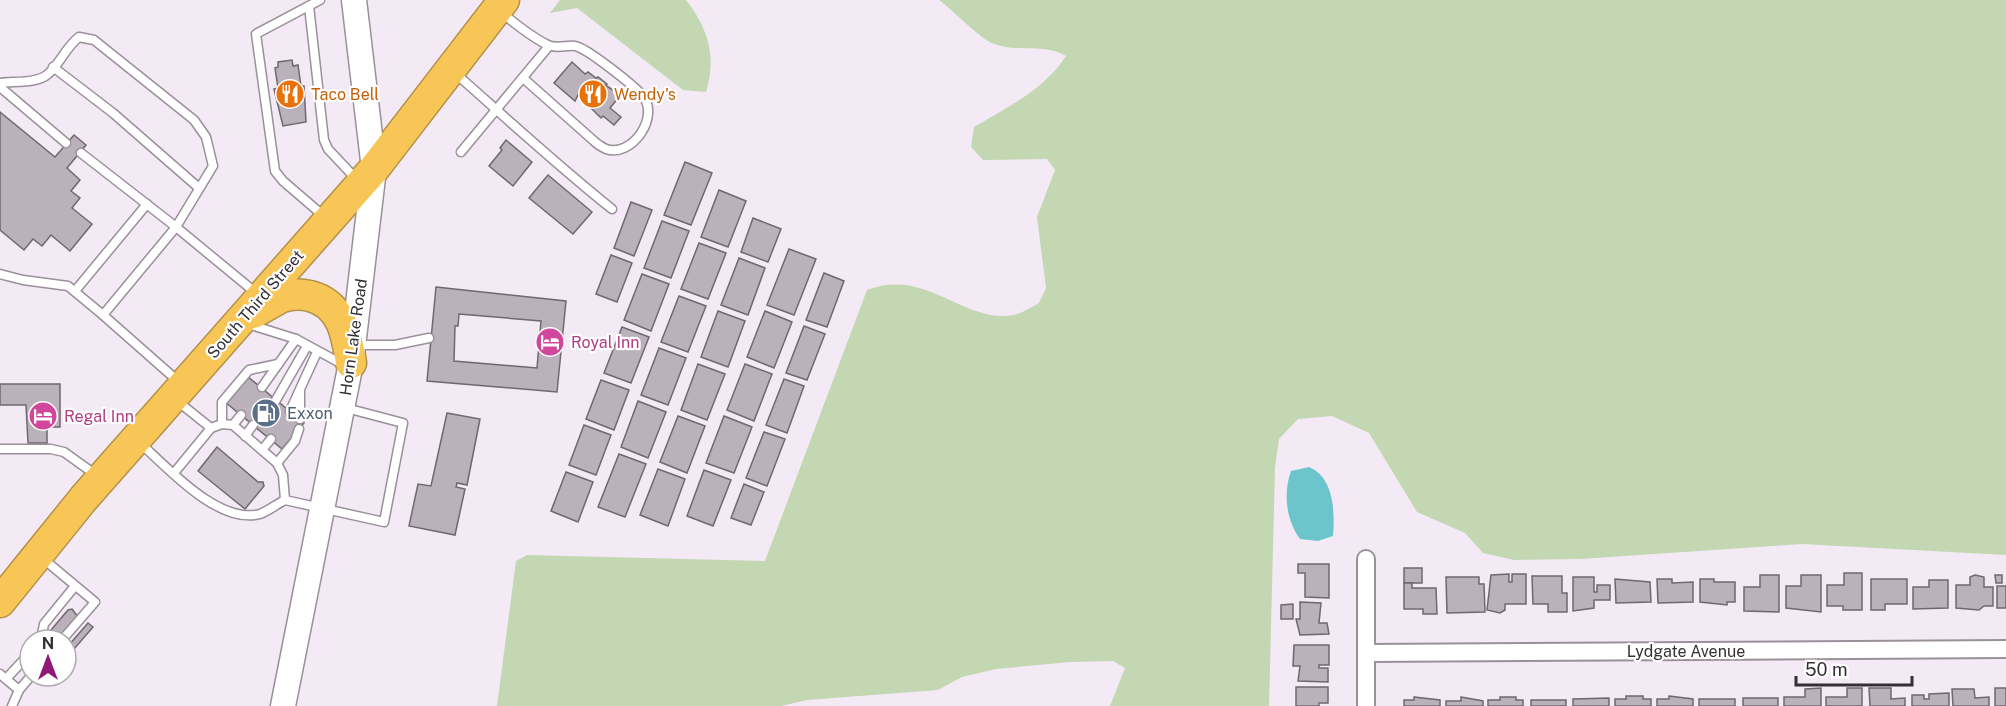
<svg xmlns="http://www.w3.org/2000/svg" width="2006" height="706" font-family="'Public Sans',sans-serif">
<style>
.green{fill:#c2d7b2}
.water{fill:#6bc5cb}
.building{fill:#bab1bb;stroke:#706770;stroke-width:1.5;fill-rule:evenodd}
.lines{fill:none;stroke-linecap:round;stroke-linejoin:round}
.lane-casing{stroke:#999099;stroke-width:11}
.street-casing{stroke:#999099;stroke-width:20}
.secondary-casing{stroke:#999099;stroke-width:27}
.highway-casing{stroke:#b3914a;stroke-width:33}
.lane{stroke:#fff;stroke-width:8}
.street{stroke:#fff;stroke-width:16}
.secondary{stroke:#fff;stroke-width:24}
.highway{stroke:#f8c657;stroke-width:30}
.labels{text-anchor:middle;stroke-width:4.5;stroke-linejoin:round;paint-order:stroke}
.food-label{font-size:16px;fill:#c56008;stroke:#fff;text-anchor:start}
.street-label{font-size:16px;fill:#332f33;stroke:#fff}
.hotel-label{font-size:16px;fill:#b23c85;stroke:#fff;text-anchor:start}
.service-label{font-size:16px;fill:#4e5e75;stroke:#fff;text-anchor:start}
</style>
<rect width="100%" height="100%" fill="#f4eaf5"/>
<g class="green">
<path d="M 560,0 L 686,0 C 708,28 717,57 706,92 L 683,90 L 577,8 L 550,13 Z"/>
<path d="M 939,0 L 2006,0 L 2006,555 L 1802,544 L 1580,559 L 1514,560 L 1483,553 L 1465,533 L 1417,512 L 1369,433 L 1332,416 L 1298,419 L 1279,439 L 1275,467 L 1269,706 L 1110,706 L 1125,668 L 1113,661 L 1070,662 L 996,669 L 962,677 L 938,690 L 807,700 L 781,706 L 497,706 L 516,561 L 527,555 L 765,561 L 867,290 C 927,267 963,324 1014,315 C 1022,313 1032,307 1039,303 L 1046,288 L 1037,217 L 1055,170 L 1047,159 L 983,160 L 971,147 L 974,127 C 1007,108 1045,89 1066,56 C 1045,43 1017,53 994,44 C 980,39 953,10 939,0 Z"/>
</g>
<path class="water" d="M 1309,467 C 1334,477 1335,513 1333,536 L 1318,541 L 1300,539 C 1286,520 1283,493 1291,471 Z"/>
<g class="building">
<polygon points="292,60 293,66 298,65 301,86 304,86 306,122 283,126 274,89 278,88 275,68 278,67 278,62"/>
<polygon points="572,62 585,74 588,72 596,78 598,77 607,84 605,85 618,93 619,97 610,108 621,117 614,125 603,116 601,118 578,95 575,101 554,83"/>
<polygon points="0,112 55,157 74,135 86,145 67,168 80,180 71,191 80,198 72,208 92,224 70,251 51,235 42,246 33,239 24,250 0,230"/>
<polygon points="506,140 532,162 513,186 489,166 502,150 500,148"/>
<polygon points="685,162 712,173 691,225 664,215"/>
<polygon points="548,175 592,212 573,234 529,198"/>
<polygon points="719,190 746,201 728,247 701,237"/>
<polygon points="631,202 652,210 634,256 614,248"/>
<polygon points="753,218 781,229 768,262 741,252"/>
<polygon points="662,221 689,231 671,278 644,268"/>
<polygon points="699,243 726,253 708,299 681,289"/>
<polygon points="789,249 816,259 794,315 767,305"/>
<polygon points="611,255 632,263 617,302 596,294"/>
<polygon points="739,258 765,268 748,315 721,305"/>
<polygon points="824,273 844,281 827,327 806,320"/>
<polygon points="642,274 669,284 651,331 624,320"/>
<path d="M 436,287 L 566,301 L 557,392 L 427,381 ZM 459,314 L 541,321 L 537,368 L 454,361 L 455,326 L 458,326 Z"/>
<polygon points="679,296 706,306 688,352 661,342"/>
<polygon points="718,311 745,321 728,367 701,357"/>
<polygon points="765,311 792,322 774,368 747,357"/>
<polygon points="804,326 825,334 807,380 786,373"/>
<polygon points="622,327 649,337 631,383 604,373"/>
<polygon points="659,348 686,358 668,405 641,395"/>
<polygon points="698,364 725,374 707,420 681,410"/>
<polygon points="745,364 772,374 754,421 727,410"/>
<polygon points="247,376 304,423 282,449 225,402"/>
<polygon points="784,379 804,386 787,433 766,425"/>
<polygon points="601,380 629,390 614,430 586,419"/>
<polygon points="0,384 60,384 60,427 47,427 47,443 28,443 26,405 0,405"/>
<polygon points="638,401 666,412 648,458 621,447"/>
<polygon points="447,413 480,419 467,485 457,483 456,487 465,489 455,535 409,526 418,484 431,486"/>
<polygon points="678,416 705,426 687,473 660,462"/>
<polygon points="724,416 752,427 734,473 706,463"/>
<polygon points="584,425 611,435 596,475 569,465"/>
<polygon points="764,432 785,439 767,486 746,478"/>
<polygon points="217,447 258,482 263,482 264,486 245,509 198,471"/>
<polygon points="619,454 646,464 625,517 598,507"/>
<polygon points="658,469 685,479 668,526 640,515"/>
<polygon points="704,470 731,480 713,526 687,516"/>
<polygon points="566,472 593,482 578,522 551,511"/>
<polygon points="744,484 764,492 751,525 731,518"/>
<polygon points="1298,564 1329,564 1329,598 1305,597 1305,573 1298,573"/>
<rect x="1404" y="568" width="18" height="15"/>
<polygon points="1844,573 1862,573 1862,610 1843,610 1843,606 1827,606 1827,585 1844,585"/>
<polygon points="1509,574 1509,582 1512,582 1512,574 1526,574 1526,604 1505,604 1505,610 1500,613 1487,610 1491,575"/>
<polygon points="1760,575 1779,575 1779,612 1744,611 1744,587 1760,587"/>
<polygon points="1801,575 1821,575 1821,612 1786,608 1786,586 1801,586"/>
<polygon points="1975,575 1984,577 1984,587 1993,587 1993,606 1984,606 1979,610 1956,608 1956,585 1970,585 1970,577"/>
<polygon points="1995,575 2002,575 2002,583 1996,583"/>
<polygon points="1532,576 1562,576 1562,593 1567,593 1567,612 1548,612 1548,604 1533,604"/>
<polygon points="1446,577 1479,577 1479,584 1484,584 1485,612 1447,613"/>
<polygon points="1573,577 1594,577 1594,592 1597,592 1597,585 1610,585 1610,600 1594,600 1594,608 1573,611"/>
<polygon points="1615,579 1650,582 1651,602 1616,603"/>
<polygon points="1657,579 1672,579 1672,583 1693,582 1693,602 1658,603"/>
<polygon points="1700,579 1714,579 1714,582 1735,582 1735,602 1727,602 1727,605 1700,602"/>
<polygon points="1871,579 1907,579 1907,604 1885,604 1885,610 1871,610"/>
<polygon points="1929,580 1948,580 1948,608 1913,609 1913,587 1929,587"/>
<polygon points="1404,583 1412,583 1412,588 1436,588 1437,614 1423,614 1423,609 1404,609"/>
<rect x="1997" y="586" width="9" height="22"/>
<polygon points="1300,602 1321,603 1319,623 1327,623 1329,634 1300,635 1296,619 1300,619"/>
<polygon points="1293,604 1293,619 1281,619 1281,605"/>
<polygon points="72,609 78,617 58,638 51,630 68,610"/>
<polygon points="88,623 93,627 74,649 69,645"/>
<polygon points="1294,645 1329,645 1329,665 1319,665 1319,668 1328,668 1328,682 1298,681 1300,666 1293,666"/>
<polygon points="1296,687 1328,687 1328,703 1319,703 1319,706 1296,706"/>
<polygon points="1821,688 1821,706 1784,706 1784,697 1805,697 1805,689"/>
<polygon points="1847,688 1862,688 1862,706 1826,706 1826,697 1847,697"/>
<polygon points="1869,688 1891,688 1891,699 1905,698 1905,706 1870,706"/>
<rect x="1995" y="688" width="11" height="18"/>
<polygon points="1952,689 1974,689 1975,698 1989,697 1989,706 1953,706"/>
<polygon points="1949,693 1949,706 1912,706 1912,695 1924,695 1924,699 1929,699 1929,694"/>
<polygon points="1626,696 1643,696 1643,699 1651,699 1651,706 1615,706 1615,699 1626,699"/>
<polygon points="1669,696 1693,699 1693,706 1657,706 1657,699 1669,699"/>
<polygon points="1414,697 1440,700 1440,706 1404,706 1404,700 1414,700"/>
<polygon points="1461,697 1483,701 1483,706 1446,706 1446,701 1461,701"/>
<polygon points="1500,697 1516,697 1516,700 1523,700 1523,706 1488,706 1488,700 1500,700"/>
<polygon points="1609,698 1609,706 1573,706 1573,699"/>
<rect x="1743" y="698" width="35" height="8"/>
<rect x="1699" y="699" width="36" height="7"/>
<rect x="1531" y="700" width="35" height="6"/>
</g>
<g class="lines">
<g class="lane-casing">
<g id="lane">
<polyline points="320,0 256,34 275,171 283,181 326,218"/>
<polyline points="309,6 324,140 328,149 358,181"/>
<path d="M 502,13 C 516,24 531,37 548,45 C 557,49 566,45 575,46 C 587,48 633,85 642,95 C 661,116 632,158 606,149 C 602,147 597,144 594,141 L 523,78"/>
<polyline points="53,67 113,113 199,188"/>
<path d="M 454,72 C 506,118 557,165 612,209"/>
<path d="M 0,83 C 13,81 37,84 48,74 C 60,64 65,48 79,37 L 94,40 L 194,120 L 206,137 L 213,166 L 176,227 L 81,153"/>
<polyline points="0,87 66,143"/>
<polyline points="461,152 549,46"/>
<polyline points="0,274 23,280 68,286 103,315"/>
<polyline points="75,291 147,204"/>
<polyline points="248,324 296,339"/>
<polyline points="354,345 395,345 429,338"/>
<polyline points="179,382 103,315 176,227 256,293"/>
<polyline points="262,387 296,339 344,365"/>
<polyline points="300,392 300,419"/>
<polyline points="176,400 211,428 222,424 233,425 277,463 283,475 285,500"/>
<polyline points="276,400 307,346"/>
<polyline points="290,411 317,352"/>
<polyline points="222,424 222,402 249,370 278,364"/>
<polyline points="233,425 241,415"/>
<polyline points="245,436 253,425"/>
<path d="M 139,442 C 167,467 218,525 260,514 C 268,511 277,504 285,500 L 384,522 L 403,423 L 346,408"/>
<polyline points="0,449 51,449 64,452 96,475"/>
<polyline points="262,450 271,439"/>
<polyline points="277,463 295,441 299,429"/>
<polyline points="174,473 211,428"/>
<polyline points="41,557 95,602 62,640"/>
<polyline points="41,640 44,624 75,586"/>
<polyline points="0,674 19,690 12,706"/>
<polyline points="6,679 30,653"/>
<polyline points="19,690 31,676"/>
</g>
</g>
<g class="street-casing">
<g id="street">
<polyline points="1366,559 1366,706"/>
<polyline points="1366,653 2006,649"/>
</g>
</g>
<g class="secondary-casing">
<polyline id="secondary" points="283,706 351,363 374,169 354,0"/>
</g>
<g class="highway-casing">
<g id="highway">
<path d="M 253,313 C 263,308 272,302 282,297 C 291,294 301,294 310,296 C 342,304 347,335 351,363"/>
<polyline points="0,602 84,498 374,169 504,0"/>
</g>
</g>
<use href="#lane" class="lane"/>
<use href="#street" class="street"/>
<use href="#secondary" class="secondary"/>
<use href="#highway" class="highway"/>
</g>
<defs>
<g id="restaurant-disc" transform="scale(1.5)"><circle r="9.5" fill="#e8710a" stroke="#fff"/><path d="M-5-6h1v4h1v-4h1v4h1v-4h1v5L-1.5 .5V6h-2V.5L-5-1ZM5-6V6H3V1.5H1.5Q1.5-4 5-6Z" fill="#fff"/></g>
<g id="hotel-disc" transform="scale(1.5)"><circle r="9.5" fill="#d1479c" stroke="#fff"/><path d="M-6-4.5h1.5V1H6V5H4.5V3h-9V5H-6ZM-4 0a1.8 1.8 0 1 1 3.6 0ZM.5 0V-2.5h3Q6-2.5 6 0Z" fill="#fff"/></g>
<g id="fuel-disc" transform="scale(1.5)"><circle r="9.5" fill="#5c6f8a" stroke="#fff"/><path d="M-5.5-6h7V0h2V4h1.3V-2.5L3-4.5l.8-.8L6-3V5H2.5V1h-1V6h-7ZM-4.2-4.7v3.2H.2V-4.7Z" fill="#fff"/></g>
</defs>
<g fill-rule="evenodd">
<use href="#restaurant-disc" x="290" y="94"/>
<use href="#restaurant-disc" x="593" y="94"/>
<use href="#hotel-disc" x="550" y="342"/>
<use href="#fuel-disc" x="266" y="413"/>
<use href="#hotel-disc" x="43" y="416"/>
</g>
<g class="labels">
<g class="food-label">
<text x="311" y="100">Taco Bell</text>
<text x="614" y="100">Wendy's</text>
</g>
<g class="street-label">
<text transform="translate(255 304) rotate(-49)" y="6">South Third Street</text>
<text transform="translate(353 337) rotate(-82)" y="6">Horn Lake Road</text>
<text x="1686" y="657">Lydgate Avenue</text>
</g>
<g class="hotel-label">
<text x="571" y="348">Royal Inn</text>
<text x="64" y="422">Regal Inn</text>
</g>
<g class="service-label">
<text x="287" y="419">Exxon</text>
</g>
</g>
<g transform="translate(48 658)"><circle r="28" fill="#ffffff" stroke="#adacad" stroke-width="1.5"/>
<path d="M0-4.5L10 22L0 15L-10 22Z" fill="#901876"/>
<text y="-9" font-size="16" font-weight="bold" text-anchor="middle" fill="#332f33">N</text>
</g>
<path d="M1796 676v9h116v-9" fill="none" stroke="#332f33" stroke-width="3"/>
<text x="1805" y="676" font-size="18" fill="#332f33" stroke="#ffffff" stroke-width="4.5" paint-order="stroke">50 m</text>
</svg>
